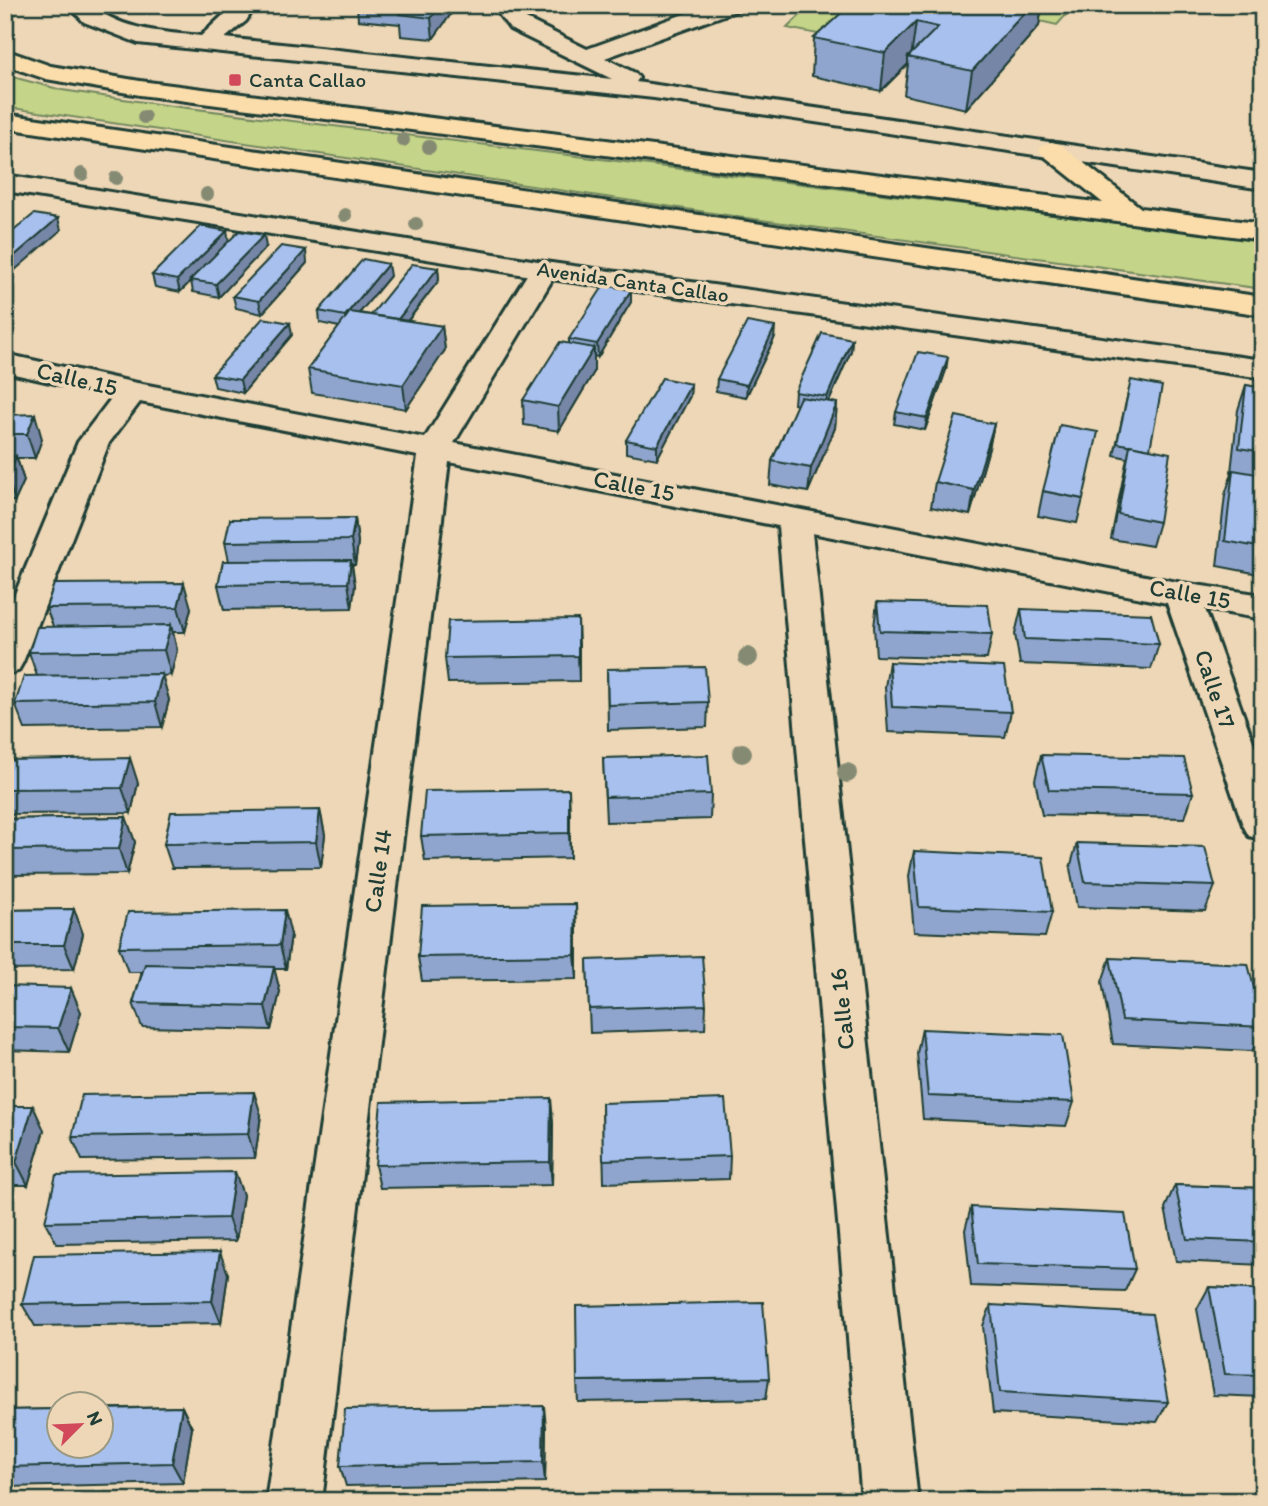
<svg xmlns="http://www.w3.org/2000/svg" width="1268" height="1506" font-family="Itim,sans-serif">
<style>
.green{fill:#c4d488;stroke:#72885e;stroke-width:2}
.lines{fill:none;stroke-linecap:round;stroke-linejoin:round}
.street-casing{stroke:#1f3d34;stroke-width:6}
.secondary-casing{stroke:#1f3d34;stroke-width:6}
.primary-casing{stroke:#1f3d34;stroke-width:6}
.street{fill:#edd7b6;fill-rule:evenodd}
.secondary{fill:#edd7b6;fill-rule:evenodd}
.primary{fill:#fbddab;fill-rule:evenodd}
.tree{fill:#858b73}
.wall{fill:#90a5cd;stroke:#1f3d34;stroke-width:2}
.shaded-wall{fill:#7686a7;stroke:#1f3d34;stroke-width:2}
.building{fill:#a8c0ee;stroke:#1f3d34;stroke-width:2}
.poi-dot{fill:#d1495b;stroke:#edd7b6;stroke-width:2.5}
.labels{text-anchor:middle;stroke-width:7;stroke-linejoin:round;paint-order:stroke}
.far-poi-label{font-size:21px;fill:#1f3d34;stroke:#edd7b6;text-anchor:start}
.far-street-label{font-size:21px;fill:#1f3d34;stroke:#edd7b6}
.street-label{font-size:24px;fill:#1f3d34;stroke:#edd7b6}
</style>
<rect width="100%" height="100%" fill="#edd7b6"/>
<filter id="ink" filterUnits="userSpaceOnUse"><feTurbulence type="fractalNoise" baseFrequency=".0143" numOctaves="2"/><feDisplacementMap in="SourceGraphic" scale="14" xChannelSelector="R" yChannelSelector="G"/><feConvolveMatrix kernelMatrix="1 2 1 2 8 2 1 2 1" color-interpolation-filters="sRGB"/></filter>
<g filter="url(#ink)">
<g class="green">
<polygon points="811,5 882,5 848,40 787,28"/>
<polygon points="969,5 1075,5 1057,25"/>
<polygon points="5,75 62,90 164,105 1263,241 1263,289 746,218 5,107"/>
</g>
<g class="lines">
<g class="street-casing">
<g id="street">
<path d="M 68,5 L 92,5 C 121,31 165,32 201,36 L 234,5 L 256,5 L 246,21 L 225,38 L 612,79 L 510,29 L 492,5 L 515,5 L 526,19 L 587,49 L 709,5 L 741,5 L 738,10 L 605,58 L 635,73 L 639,78 L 636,82 L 1263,173 L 1263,189 L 654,98 L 138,43 L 84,22 Z"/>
<polygon points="544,262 554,264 558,270 454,443 1182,583 1263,595 1263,619 1205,609 1263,769 1263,840 1249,836 1243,825 1167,603 812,533 918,1501 862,1501 778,526 449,462 322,1501 266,1501 418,456 140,402 109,443 23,662 18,671 5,674 5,618 78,442 113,396 5,372 5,354 132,382 425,438 530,270 534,264"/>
</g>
</g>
<g class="secondary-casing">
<polygon id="secondary" points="5,175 544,262 1263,360 1263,378 544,278 5,191"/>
</g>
<g class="primary-casing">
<g id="primary">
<polygon points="5,50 51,66 140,81 1103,203 1043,155 1039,150 1043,145 1052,142 1061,145 1141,208 1263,224 1263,240 140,95 46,79 5,65"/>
<polygon points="5,114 1263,297 1263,315 5,128"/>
</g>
</g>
<use href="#street" class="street"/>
<use href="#secondary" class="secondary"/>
<use href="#primary" class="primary"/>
</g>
<g class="tree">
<circle cx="144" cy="117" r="7"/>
<circle cx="403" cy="140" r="7"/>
<circle cx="429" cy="147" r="7"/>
<circle cx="82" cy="174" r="7"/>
<circle cx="116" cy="178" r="7"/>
<circle cx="207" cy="194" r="7"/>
<circle cx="345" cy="215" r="7"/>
<circle cx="416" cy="224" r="7"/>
<circle cx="748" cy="657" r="10"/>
<circle cx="742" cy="753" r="10"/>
<circle cx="847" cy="773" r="10"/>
</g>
<g class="wall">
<polygon points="357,5 452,5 453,11 433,39 401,36 400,24 358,20"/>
<polygon points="956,5 1042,5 1039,26 966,109 904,95 908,64 881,91 812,76 814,38 944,12 948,13"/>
<polygon points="227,231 228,241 266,247 219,297 193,292 191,281 180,292 155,287 152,275"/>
<polygon points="307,263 262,314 236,308 233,296"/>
<polygon points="438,268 439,280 408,321 442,326 445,350 406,409 312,393 308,369 339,327 320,323 319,311 390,276 359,313 371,315"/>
<polygon points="631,290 631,302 598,357 594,356 594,372 559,431 524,425 523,400 569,343 569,339"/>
<polygon points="292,335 243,393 215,387 212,375"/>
<polygon points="774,339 746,397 716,391 717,379"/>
<polygon points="852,339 851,351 829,402 837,403 835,428 808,492 770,485 772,461 797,405 794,404 795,392"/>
<polygon points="946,370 925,430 894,424 896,412"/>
<polygon points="691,384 690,396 657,459 626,453 626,440"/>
<polygon points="1246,385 1263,388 1263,563 1259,574 1217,566 1225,495 1232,473 1231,472 1238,410"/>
<polygon points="1128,393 1150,449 1159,522 1152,546 1111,539 1127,458 1114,455"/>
<polygon points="5,415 42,439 35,458 17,458 24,481 15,501 5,501"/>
<polygon points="994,424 989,448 970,515 931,507 935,482"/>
<polygon points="1043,491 1083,499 1077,523 1038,516"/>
<polygon points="355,518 358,543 355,565 352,565 355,585 352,608 224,610 218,585 229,561 225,542"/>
<polygon points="54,584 191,608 185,632 173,632 177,650 171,675 162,676 169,700 162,727 25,729 15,704 37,676 29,652 53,626 46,608"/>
<polygon points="877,602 992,634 987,659 876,656 874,627"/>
<polygon points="1021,609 1159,644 1151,669 1020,664 1015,634"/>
<polygon points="579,644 579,681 448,683 445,658"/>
<polygon points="889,662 1011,712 1005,737 888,732 885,687"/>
<polygon points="607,669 708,702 707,727 608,730"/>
<polygon points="1041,755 1193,793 1185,818 1042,815 1035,780"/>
<polygon points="603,758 711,794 710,819 606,822"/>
<polygon points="5,760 138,783 131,813 5,814"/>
<polygon points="320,810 325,835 321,867 172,868 164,844"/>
<polygon points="570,814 570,858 425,861 421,836"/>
<polygon points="126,817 135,842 127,874 5,875 5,819"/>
<polygon points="1077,843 1215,886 1205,911 1077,907 1070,868"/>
<polygon points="914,851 1052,912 1045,937 914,932 909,876"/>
<polygon points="74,909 83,934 74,969 5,970 5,910"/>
<polygon points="577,928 577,979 422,981 418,957"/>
<polygon points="291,935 286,969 274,969 280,992 271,1030 142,1027 133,1003 142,972 128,972 119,947"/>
<polygon points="1110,958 1263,1023 1263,1029 1252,1051 1113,1044 1102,982"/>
<polygon points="587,960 706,1005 705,1029 590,1033"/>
<polygon points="5,986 81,1012 69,1052 5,1050"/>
<polygon points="922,1029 1074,1102 1066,1126 923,1119 917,1053"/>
<polygon points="602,1103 730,1156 729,1179 604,1183"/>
<polygon points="5,1106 44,1130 28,1185 5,1185"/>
<polygon points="261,1115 255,1158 82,1160 72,1137"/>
<polygon points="553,1122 552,1185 380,1188 375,1165"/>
<polygon points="235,1172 243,1195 236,1241 57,1244 45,1222"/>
<polygon points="1175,1185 1263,1188 1263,1265 1176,1261 1165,1208"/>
<polygon points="971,1207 1135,1269 1125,1291 971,1286 965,1230"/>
<polygon points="228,1274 221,1323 35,1326 22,1304"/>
<polygon points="1209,1287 1263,1290 1263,1397 1213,1395 1197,1309"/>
<polygon points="991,1305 1168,1402 1157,1422 993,1413 983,1326"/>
<polygon points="769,1378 766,1399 578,1402 577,1381"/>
<polygon points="182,1407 192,1428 183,1483 5,1487 5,1410"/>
<polygon points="546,1427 545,1482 346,1486 340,1466"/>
<polygon points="1255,1488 1263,1501 1247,1501"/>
</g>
<g class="shaded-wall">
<polygon points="440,5 452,5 453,11 433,39 431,18"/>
<polygon points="935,5 945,5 941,31 938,27 931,9"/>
<polygon points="1031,5 1042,5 1039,26 966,109 972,71"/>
<polygon points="916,22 911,58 908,57 908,64 881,91 885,53"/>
<polygon points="58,218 61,230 6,278 5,264"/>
<polygon points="227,231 229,243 190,280 191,281 180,292 177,280"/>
<polygon points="264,235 266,247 219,297 216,284"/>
<polygon points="306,250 307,263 262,314 259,301"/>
<polygon points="388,264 390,276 347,328 345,316"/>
<polygon points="438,268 439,280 398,333 397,321"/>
<polygon points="631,290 631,302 598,357 597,344"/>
<polygon points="290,323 292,335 243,393 240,380"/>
<polygon points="442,326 445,350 406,409 403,385"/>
<polygon points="775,327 774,339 746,397 747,385"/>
<polygon points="852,339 851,351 825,410 827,397"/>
<polygon points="594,348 594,372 559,431 558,407"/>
<polygon points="948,357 946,370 925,430 927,418"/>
<polygon points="691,384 690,396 657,459 657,446"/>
<polygon points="837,403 835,428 808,492 811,468"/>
<polygon points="35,414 42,439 35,458 27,434"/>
<polygon points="994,424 989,448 970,515 974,490"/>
<polygon points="16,456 24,481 15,501 7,477"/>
<polygon points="355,518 358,543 355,565 351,540"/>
<polygon points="351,560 355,585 352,608 348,583"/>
<polygon points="184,583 191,608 185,632 178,607"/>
<polygon points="578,619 579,644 579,681 578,656"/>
<polygon points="171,625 177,650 171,675 164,650"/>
<polygon points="162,674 169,700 162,727 155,702"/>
<polygon points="130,758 138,783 131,813 122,788"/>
<polygon points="569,789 570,814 570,858 569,833"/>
<polygon points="320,810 325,835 321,867 316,842"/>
<polygon points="126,817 135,842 127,874 119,849"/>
<polygon points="576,904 577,928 577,979 575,955"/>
<polygon points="74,909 83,934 74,969 64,945"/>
<polygon points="285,910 291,935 286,969 280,945"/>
<polygon points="274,967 280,992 271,1030 265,1006"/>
<polygon points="71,988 81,1012 69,1052 58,1028"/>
<polygon points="254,1092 261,1115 255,1158 248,1134"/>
<polygon points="551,1098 553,1122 552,1185 550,1162"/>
<polygon points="33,1106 44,1130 28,1185 16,1162"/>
<polygon points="235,1172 243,1195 236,1241 228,1218"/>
<polygon points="220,1252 228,1274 221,1323 212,1301"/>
<polygon points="544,1406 546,1427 545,1482 543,1462"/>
<polygon points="182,1407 192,1428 183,1483 172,1463"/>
</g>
<g class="building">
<polygon points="406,5 440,5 431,18 399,14"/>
<polygon points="850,5 935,5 931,9 948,13 956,5 1031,5 972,71 908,57 938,27 916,22 885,53 814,38"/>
<polygon points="34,214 58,218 5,264 5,238"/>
<polygon points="201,226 227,231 177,280 152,275"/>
<polygon points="239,231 264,235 216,284 190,280"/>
<polygon points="281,246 306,250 259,301 233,296"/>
<polygon points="363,259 388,264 345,316 319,311"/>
<polygon points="412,264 438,268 398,319 371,315"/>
<polygon points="604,285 631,290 597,344 569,339"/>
<polygon points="350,312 442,326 403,385 308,369"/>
<polygon points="263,318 290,323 240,380 212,375"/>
<polygon points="747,322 775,327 747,385 717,379"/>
<polygon points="822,333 852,339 827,397 795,392"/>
<polygon points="560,342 594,348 558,407 523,400"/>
<polygon points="918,352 948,357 927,418 896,412"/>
<polygon points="662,378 691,384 657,446 626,440"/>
<polygon points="1131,380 1162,386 1150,449 1117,443"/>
<polygon points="1246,385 1263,388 1263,452 1239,448"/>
<polygon points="800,397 837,403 811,468 772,461"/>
<polygon points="35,414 27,434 5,434 5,415"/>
<polygon points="956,416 994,424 974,490 935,482"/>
<polygon points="1060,425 1098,432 1083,499 1043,491"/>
<polygon points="1130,445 1170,453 1159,522 1118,514"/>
<polygon points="16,456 7,477 5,477 5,457"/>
<polygon points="1233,470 1263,475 1263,548 1225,541"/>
<polygon points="355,518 351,540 225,542 230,519"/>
<polygon points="351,560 348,583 218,585 223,561"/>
<polygon points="184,583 178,607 46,608 54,584"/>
<polygon points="877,602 988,605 992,634 880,631"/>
<polygon points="1021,609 1151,614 1159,644 1025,639"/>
<polygon points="578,619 578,656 445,658 448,621"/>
<polygon points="171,625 164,650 29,652 37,627"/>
<polygon points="889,662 1004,667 1011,712 892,707"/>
<polygon points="705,667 708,702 608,705 607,669"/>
<polygon points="162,674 155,702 15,704 24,676"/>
<polygon points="708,755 711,794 605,797 603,758"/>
<polygon points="1041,755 1184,758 1193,793 1049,790"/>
<polygon points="130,758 122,788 5,789 5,760"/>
<polygon points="569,789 569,833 421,836 425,791"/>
<polygon points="320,810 316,842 164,844 171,812"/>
<polygon points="126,817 119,849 5,850 5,819"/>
<polygon points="1077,843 1205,847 1215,886 1085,882"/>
<polygon points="914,851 1043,857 1052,912 919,907"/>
<polygon points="576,904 575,955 418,957 422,906"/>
<polygon points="74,909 64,945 5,945 5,910"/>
<polygon points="285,910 280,945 119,947 128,912"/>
<polygon points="702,956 706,1005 589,1009 587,960"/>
<polygon points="1110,958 1248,964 1263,1023 1263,1027 1122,1020"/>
<polygon points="145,964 274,967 265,1006 133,1003"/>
<polygon points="5,986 71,988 58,1028 5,1027"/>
<polygon points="922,1029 1063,1035 1074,1102 928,1096"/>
<polygon points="254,1092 248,1134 72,1137 82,1095"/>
<polygon points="551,1098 550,1162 375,1165 381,1102"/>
<polygon points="725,1099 730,1156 603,1160 602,1103"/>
<polygon points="5,1106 33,1106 16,1162 5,1162"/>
<polygon points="235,1172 228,1218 45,1222 56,1175"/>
<polygon points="1175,1185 1263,1188 1263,1242 1187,1239"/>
<polygon points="971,1207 1125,1214 1135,1269 978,1264"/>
<polygon points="220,1252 212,1301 22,1304 34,1255"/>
<polygon points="1209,1287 1263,1290 1263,1375 1225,1374"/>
<polygon points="763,1302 769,1378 577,1381 576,1306"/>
<polygon points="991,1305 1152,1314 1168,1402 1000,1392"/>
<polygon points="544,1406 543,1462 340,1466 345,1409"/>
<polygon points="182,1407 172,1463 5,1467 5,1410 60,1409 60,1446 102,1446 102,1409"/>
<polygon points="1255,1488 1263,1489 1263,1501 1258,1501"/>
<polygon points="967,1492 1124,1501 968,1501"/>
</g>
</g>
<rect class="poi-dot" x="228" y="73" width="14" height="14" rx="3.5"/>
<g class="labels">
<g class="far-poi-label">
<text x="249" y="87">Canta Callao</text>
</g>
<g class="far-street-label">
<text transform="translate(633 282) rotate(8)" y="7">Avenida Canta Callao</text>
</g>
<g class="street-label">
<text transform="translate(77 379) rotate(13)" y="8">Calle 15</text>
<text transform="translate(634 486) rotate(11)" y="8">Calle 15</text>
<text transform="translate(1190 594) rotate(10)" y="8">Calle 15</text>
<text transform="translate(1215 689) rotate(71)" y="8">Calle 17</text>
<text transform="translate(378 871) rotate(-82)" y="8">Calle 14</text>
<text transform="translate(842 1009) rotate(-96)" y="8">Calle 16</text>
</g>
</g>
<rect width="1268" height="1506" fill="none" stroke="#edd7b6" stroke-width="28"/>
<rect x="14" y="14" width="1240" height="1478" fill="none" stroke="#1f3d34" stroke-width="2.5" filter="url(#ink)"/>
<g transform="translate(80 1425) rotate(66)"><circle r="33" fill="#edd7b6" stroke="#9b9982" stroke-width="2"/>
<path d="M0-5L12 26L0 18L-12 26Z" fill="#d1495b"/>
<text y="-10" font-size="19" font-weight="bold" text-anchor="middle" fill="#1f3d34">N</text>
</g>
</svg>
